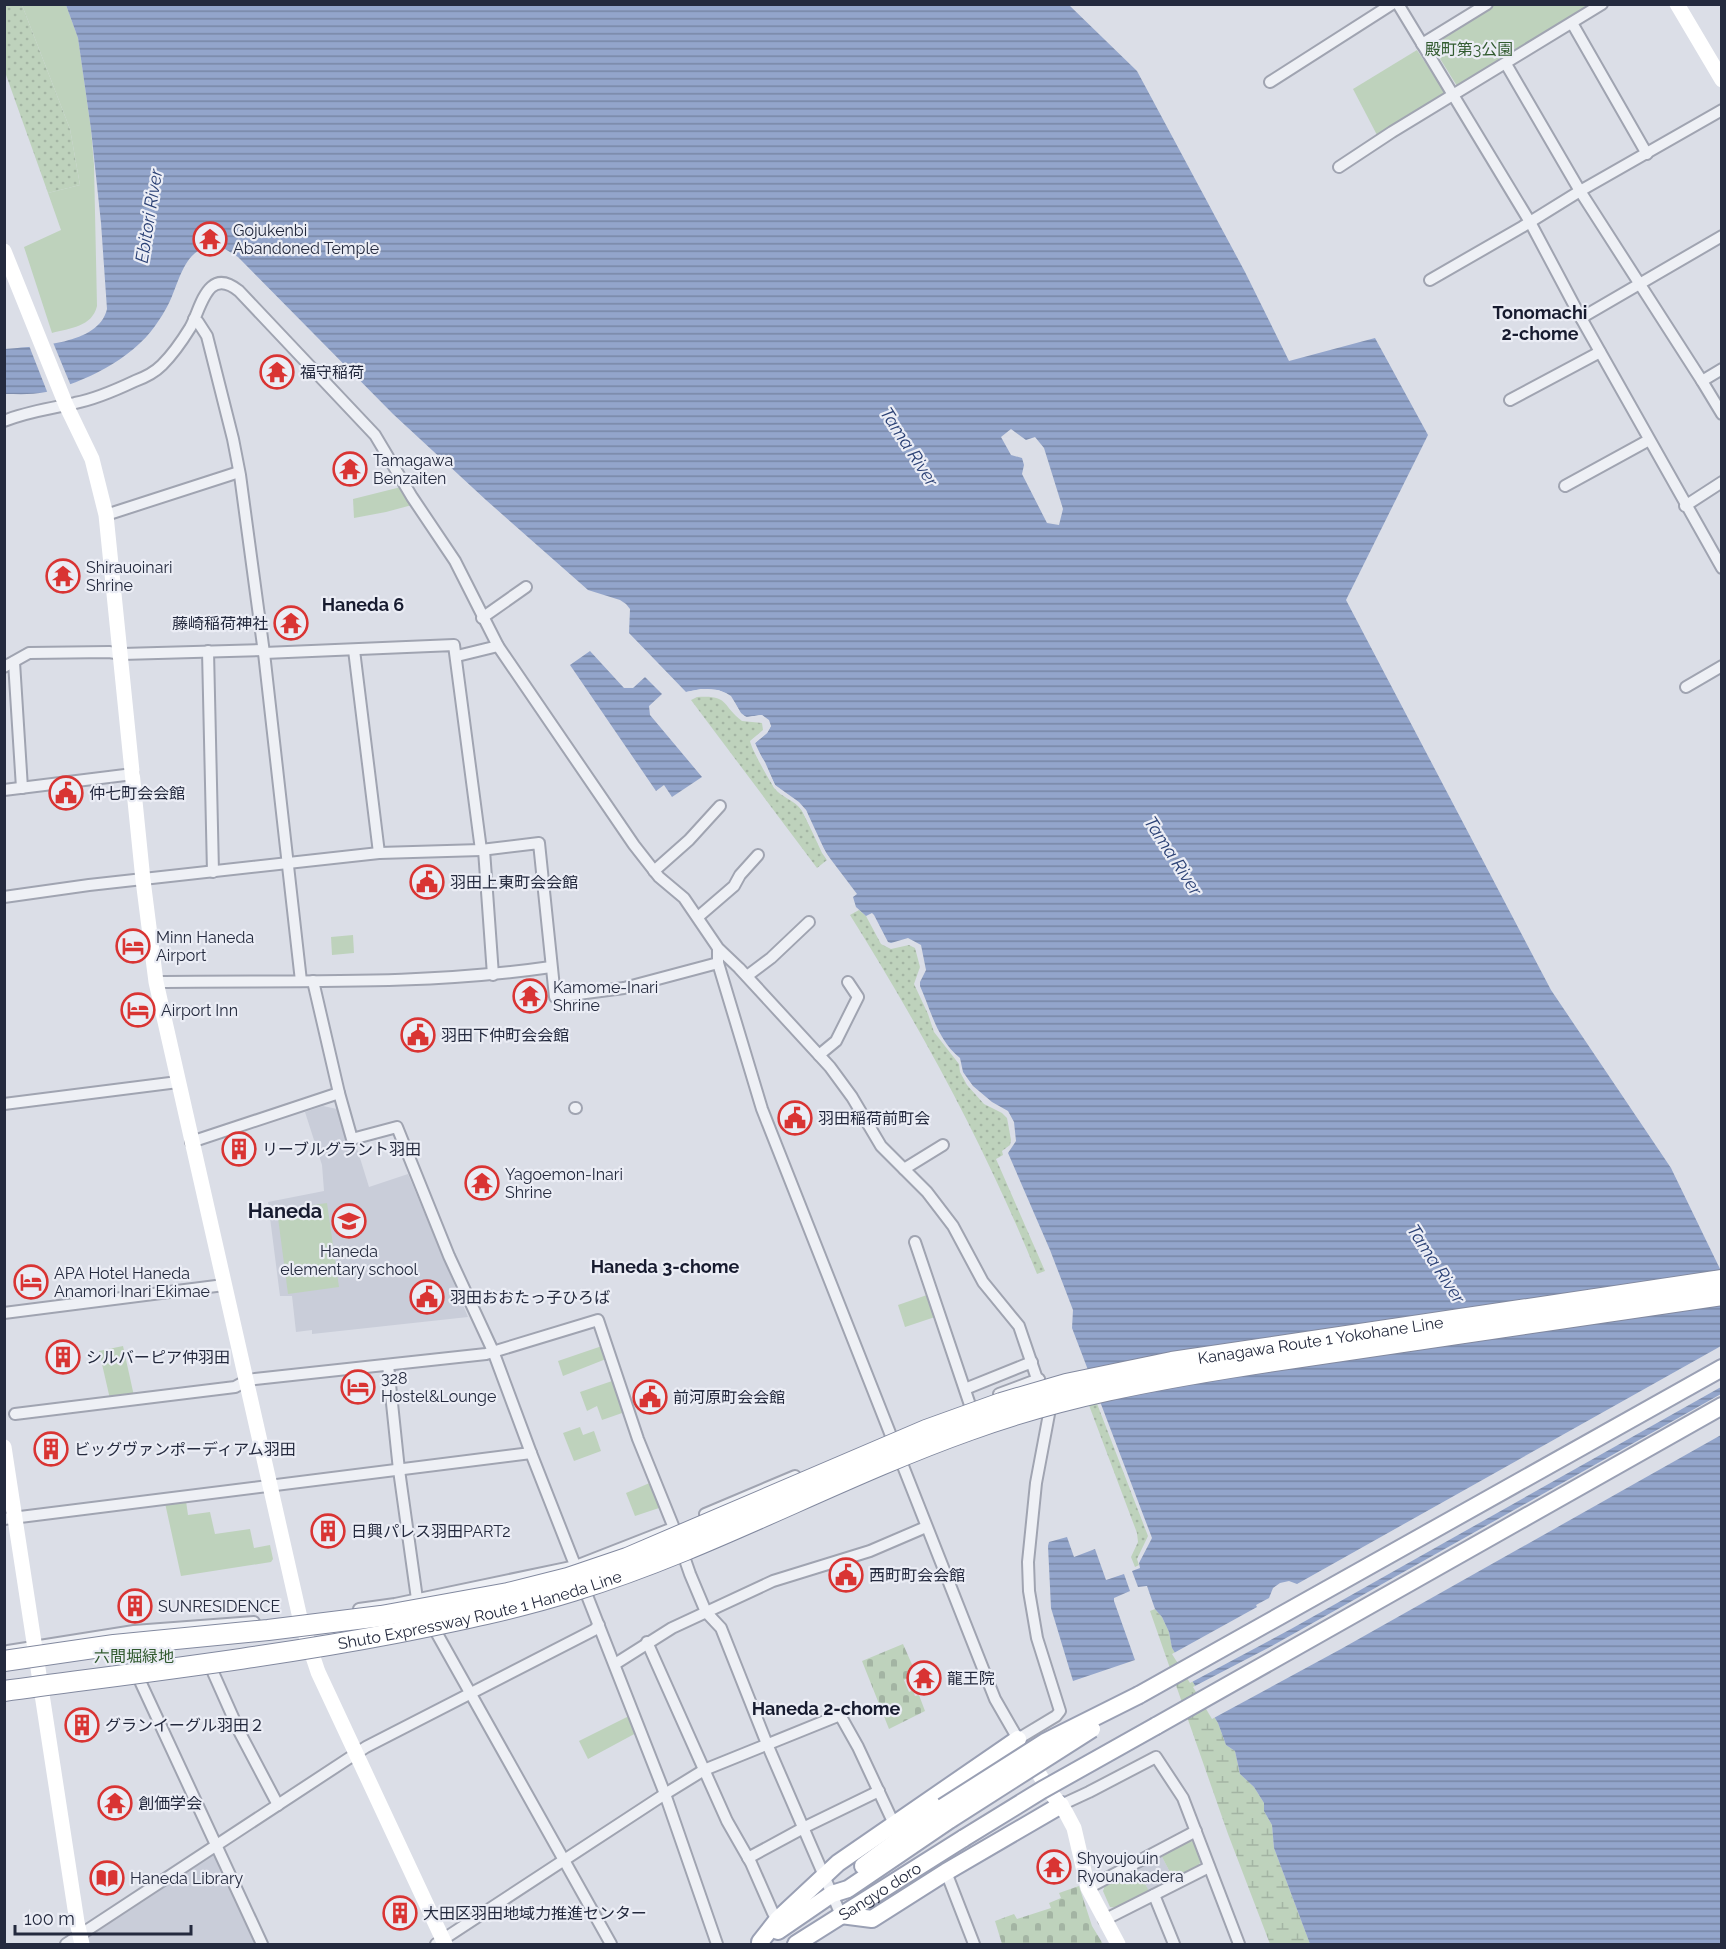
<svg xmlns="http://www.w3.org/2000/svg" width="1726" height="1949" font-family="Raleway,'Noto Sans JP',sans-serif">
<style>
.built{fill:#c9cdd9}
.grass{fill:url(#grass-dots)}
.wetland{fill:url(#wetland-marsh)}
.cemetery{fill:url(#cemetery-stones)}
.park{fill:#bed2bc;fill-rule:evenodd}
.water{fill:url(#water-rules);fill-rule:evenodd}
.pier{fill:#dbdee7}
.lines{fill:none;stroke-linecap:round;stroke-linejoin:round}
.street-casing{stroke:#a0a4b1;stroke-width:14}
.primary-casing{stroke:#9aa0b4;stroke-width:20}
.street{stroke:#eef0f5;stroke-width:10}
.secondary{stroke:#fff;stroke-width:15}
.primary{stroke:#fff;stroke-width:16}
.primary-bridge-casing{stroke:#9aa0b4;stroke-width:20;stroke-linecap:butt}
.highway-bridge-casing{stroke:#82899f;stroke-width:22;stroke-linecap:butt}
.primary-bridge{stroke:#fff;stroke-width:16}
.highway-bridge{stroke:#fff;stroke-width:20}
.labels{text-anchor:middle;stroke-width:4.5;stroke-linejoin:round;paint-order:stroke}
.park-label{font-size:16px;fill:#325b30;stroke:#ebedf5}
.poi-label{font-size:16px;fill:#242a3e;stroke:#ebedf5;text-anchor:start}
.street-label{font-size:16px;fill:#242a3e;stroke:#ebedf5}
.water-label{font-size:18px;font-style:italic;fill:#2b4175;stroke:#ebedf5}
.neighbourhood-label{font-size:18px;font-weight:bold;fill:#171b2f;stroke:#ebedf5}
.quarter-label{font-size:20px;font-weight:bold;fill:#171b2f;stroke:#ebedf5}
</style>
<defs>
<pattern id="grass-dots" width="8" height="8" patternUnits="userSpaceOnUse" patternTransform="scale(1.5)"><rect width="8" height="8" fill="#bed2bc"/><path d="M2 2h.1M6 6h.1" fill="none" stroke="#a3b4a3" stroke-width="1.8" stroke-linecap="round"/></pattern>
<pattern id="wetland-marsh" width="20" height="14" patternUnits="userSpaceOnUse" patternTransform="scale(1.5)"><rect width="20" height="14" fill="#bed2bc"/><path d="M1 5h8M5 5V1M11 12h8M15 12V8" fill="none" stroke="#a3b4a3"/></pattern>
<pattern id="cemetery-stones" width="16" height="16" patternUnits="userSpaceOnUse" patternTransform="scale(1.5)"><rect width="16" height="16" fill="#bed2bc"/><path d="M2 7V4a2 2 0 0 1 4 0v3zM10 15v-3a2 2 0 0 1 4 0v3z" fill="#a3b4a3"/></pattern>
<pattern id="water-rules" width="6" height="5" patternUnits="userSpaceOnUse" patternTransform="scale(1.5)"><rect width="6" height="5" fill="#93a5cb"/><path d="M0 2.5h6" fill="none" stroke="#7887a6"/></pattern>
</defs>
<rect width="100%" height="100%" fill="#dbdee7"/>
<g class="built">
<polygon points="323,1106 337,1109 347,1144 355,1142 369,1187 408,1174 468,1317 312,1334 312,1330 296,1332 292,1296 280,1296 268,1202 324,1191 322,1165 305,1112"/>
<polygon points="214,1850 257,1941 251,1944 88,1944 85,1935"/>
<polygon points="1161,1855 1173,1878 1149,1891 1136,1868"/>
</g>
<g class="grass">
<polygon points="4,5 22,5 70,129 80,185 48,193 5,72"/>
<path d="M 697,697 C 730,695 721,705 742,721 L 762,723 L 763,730 L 750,741 C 751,748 772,787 778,792 C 785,798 794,801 801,809 L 827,860 L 817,868 L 691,700 Z"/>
<path d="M 859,910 L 866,916 L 881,944 L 891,949 L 909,945 L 915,948 L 920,967 L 914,984 L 928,1014 L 934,1032 L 959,1064 L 960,1072 L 967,1085 L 984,1104 L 1002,1113 L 1007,1118 L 1011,1140 L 1010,1145 L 1002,1151 L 1003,1155 L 996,1159 L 1045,1271 L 1037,1274 C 986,1148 922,1030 850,915 Z"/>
<polygon points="1091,1388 1148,1536 1137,1559 1139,1565 1135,1567 1131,1557 1138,1542 1137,1533 1084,1392"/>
</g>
<polygon class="wetland" points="1155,1609 1162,1617 1169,1632 1172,1648 1218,1723 1226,1745 1235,1751 1240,1774 1254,1787 1264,1803 1264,1811 1272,1825 1274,1848 1310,1944 1270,1944 1228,1834 1150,1611"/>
<g class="cemetery">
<polygon points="903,1644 914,1669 907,1672 908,1678 904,1680 909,1692 913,1690 915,1696 919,1695 925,1711 889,1729 862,1661"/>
<polygon points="1079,1886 1092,1926 1103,1944 1002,1944 995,1921 1014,1914 1017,1919 1051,1908 1049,1903 1061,1898 1059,1893"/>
</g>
<g class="park">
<path d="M 22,5 L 66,5 L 78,38 L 91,129 L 94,165 L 97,306 C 92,327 70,328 52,333 L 24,247 L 61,230 L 48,193 L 80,185 L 70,129 Z"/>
<polygon points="1493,5 1590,5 1457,86 1429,41"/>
<polygon points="1417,50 1445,93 1377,135 1353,89"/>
<polygon points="401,487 412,505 386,512 354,518 353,499"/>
<polygon points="353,935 354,953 332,955 331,937"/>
<polygon points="327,1203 339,1287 288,1294 277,1210"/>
<polygon points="927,1295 935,1317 905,1327 898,1305"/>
<polygon points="123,1346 134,1396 110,1399 99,1351"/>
<polygon points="602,1346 606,1359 563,1376 558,1361"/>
<polygon points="615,1380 625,1412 602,1420 597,1406 587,1411 580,1392"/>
<polygon points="580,1427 583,1435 594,1431 601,1451 574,1461 563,1433"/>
<polygon points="652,1482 662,1507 635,1516 626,1493"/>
<polygon points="186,1501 188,1515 210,1512 215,1534 250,1529 254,1548 270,1545 273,1559 271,1562 181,1576 165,1503"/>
<polygon points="629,1716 638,1732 588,1759 579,1741"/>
<path d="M 1187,1840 L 1194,1842 L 1202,1859 L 1197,1868 L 1119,1908 L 1110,1907 L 1103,1891 L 1106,1883 ZM 1161,1855 L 1173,1878 L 1149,1891 L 1137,1869 Z"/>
</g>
<g class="water">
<path d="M 66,5 L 1069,5 L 1137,71 L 1245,272 L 1289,361 L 1375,338 L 1428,435 L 1346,600 L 1551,990 L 1671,1168 L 1721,1271 L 1721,1944 L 1310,1944 L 1274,1848 L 1272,1825 L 1264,1811 L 1264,1803 L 1254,1787 L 1240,1774 L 1235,1751 L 1226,1745 L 1218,1723 L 1172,1648 L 1169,1632 L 1162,1617 L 1155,1609 L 1147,1586 L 1138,1587 L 1132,1571 L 1140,1568 L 1139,1563 L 1152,1538 L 1072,1328 L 1073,1310 L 1050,1250 L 1008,1153 L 1016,1141 L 1014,1122 L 1008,1111 L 992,1102 L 973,1086 L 963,1072 L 960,1058 C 938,1041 931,1011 920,986 L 920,982 L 926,970 L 921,945 L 908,938 L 891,943 L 888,942 L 874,915 L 872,913 L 866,916 L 856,907 L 853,897 L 857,894 L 826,853 L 806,810 L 775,785 L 755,743 L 767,733 L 771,726 L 762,715 C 758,715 751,717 747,717 C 740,716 738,708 735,703 C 725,685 702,688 686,692 L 629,633 L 630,609 L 626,604 L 620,600 L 588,590 L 486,500 L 393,414 L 238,257 L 225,249 L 214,247 L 211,236 L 206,238 L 211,248 C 207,248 201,249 198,251 C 182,261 177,287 169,303 C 165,311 160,319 155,326 C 131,360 84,382 46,392 C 32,395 18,394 5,394 L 5,349 C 35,346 99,345 107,309 L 101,223 L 91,129 L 78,38 ZM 1011,429 L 1026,440 L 1035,437 L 1044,448 L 1063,509 L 1059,525 L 1047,523 L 1022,474 L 1024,465 L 1022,458 L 1011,455 L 1001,437 Z"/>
<polygon points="590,651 624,688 633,688 645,677 662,694 649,706 650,715 702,777 672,797 664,785 656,791 570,665"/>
<polygon points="1067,1537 1074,1557 1095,1549 1106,1580 1124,1574 1130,1591 1114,1598 1114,1601 1135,1660 1073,1681 1051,1608 1048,1546 1049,1542"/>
</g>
<g class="pier">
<polygon points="52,340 71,386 48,394 28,343"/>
<polygon points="701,689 718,690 726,693 731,696 741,713 746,717 762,715 769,720 771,726 767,733 755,743 756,748 765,762 775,785 799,802 806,810 816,836 830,859 827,860 822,853 803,812 796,803 774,788 763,764 753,749 752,741 765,731 768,726 766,721 761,718 744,719 738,715 729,698 724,695 711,692 688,695 686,692"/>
<polygon points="1721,1346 1721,1387 1291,1629 1190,1683 1172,1654 1257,1607 1256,1605 1269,1598 1273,1588 1280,1583 1289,1581 1297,1584"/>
<polygon points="1721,1394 1721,1435 1341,1649 1212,1719 1193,1687 1268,1648"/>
</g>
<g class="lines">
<g class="street-casing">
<g id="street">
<polyline points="1398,4 1530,222 1581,318 1722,568"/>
<polyline points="1572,23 1647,154"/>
<polyline points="1422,44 1487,4"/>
<polyline points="1506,64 1580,191 1702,381 1722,414"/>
<polyline points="1270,82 1392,4"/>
<polyline points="1339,167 1392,132 1602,4"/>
<polyline points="1430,280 1522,227 1580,191 1722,110"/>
<polyline points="1581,318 1722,236"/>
<polyline points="194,319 198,322 207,336 233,439 240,475 264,653 301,981"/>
<polyline points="1702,381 1722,369"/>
<polyline points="1510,400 1600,352"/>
<path d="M 4,421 C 28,411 50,409 75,403 C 96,399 116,390 135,381 C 146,377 154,373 162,365 C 173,354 182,341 190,328 C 201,309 207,265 239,291 L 375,435 L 412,497 L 455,561 L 498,646 L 634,845 L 659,877 L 684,898 L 718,948 L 739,968 L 830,1067 L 852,1097 L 881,1146 L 927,1192 L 953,1226 L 983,1282 L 1019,1326 L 1049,1414 L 1036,1483 L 1028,1562 L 1029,1591 L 1037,1638 L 1060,1711 L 1056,1716 L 1018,1739 L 995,1699 L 762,1109 L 718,963 L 718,948"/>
<polyline points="1565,486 1649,440"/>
<polyline points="1685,506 1722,482"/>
<polyline points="106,515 239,472"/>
<polyline points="482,618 526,587"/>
<polyline points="354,650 379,853"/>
<polyline points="208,651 213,872"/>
<polyline points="264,653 454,645 481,850"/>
<polyline points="457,656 498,646"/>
<polyline points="14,662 22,788"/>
<polyline points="4,667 29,653 109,652 122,654 263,650"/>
<polyline points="1686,687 1722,666"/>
<polyline points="4,790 133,774"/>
<polyline points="484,850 493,975"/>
<polyline points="654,871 689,840 720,806"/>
<polyline points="4,897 89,885 379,853 481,850 539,843 555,997 624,988 718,963"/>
<polyline points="698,917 734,886 740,875 758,855"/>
<polyline points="747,976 771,958 809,922"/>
<polyline points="313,981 339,1093 352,1139 397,1127 449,1256 493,1351 531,1453 665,1794 717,1944"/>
<path d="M 156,982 C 288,980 420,986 551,967"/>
<polyline points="819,1055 836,1041 858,997 848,982"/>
<polyline points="4,1104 178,1082"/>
<polyline points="575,1108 576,1108"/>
<polyline points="191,1142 339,1093"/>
<polyline points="904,1169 943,1145"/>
<polyline points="915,1242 970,1405"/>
<polyline points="4,1313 224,1285"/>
<polyline points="388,1365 399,1470 417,1599 420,1604"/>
<polyline points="965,1389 1032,1362"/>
<polyline points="999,1394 1039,1379"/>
<polyline points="15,1414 235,1387 246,1381 255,1379 486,1354 598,1320 638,1439 674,1528 690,1574 706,1612 721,1628 767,1744 841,1915"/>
<polyline points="705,1514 795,1476"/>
<polyline points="4,1519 531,1453"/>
<polyline points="359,1609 395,1604 576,1566 668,1530"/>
<polyline points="431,1623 611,1944"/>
<polyline points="647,1642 727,1821 751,1863 773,1913 778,1919"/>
<polyline points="8,1651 134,1631 254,1622"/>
<polyline points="615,1664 672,1628 773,1581 870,1551 926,1527"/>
<polyline points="212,1670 240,1733 278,1805"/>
<polyline points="140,1681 262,1944"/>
<polyline points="1061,1805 1089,1792 1156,1757 1183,1798 1239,1944"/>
<polyline points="748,1858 807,1826 879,1791"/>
<polyline points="946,1872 974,1944"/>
<polyline points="1088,1888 1196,1831"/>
<polyline points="1154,1895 1174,1944"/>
<polyline points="1104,1920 1209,1867"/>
<polyline points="66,1944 366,1747 594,1630 599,1625"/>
<polyline points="436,1944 665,1794 704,1770 840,1715 858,1747 894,1824"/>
</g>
</g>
<g class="primary-casing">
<g id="primary">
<polyline points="1139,1695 1722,1368"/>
<polyline points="1156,1726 1722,1406"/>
<polyline points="863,1866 943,1807"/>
<polyline points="841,1915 872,1919 946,1872 1061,1805"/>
<polyline points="778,1931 832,1894 848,1889 951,1819"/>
<polyline points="760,1942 778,1919 838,1863 1018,1739"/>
<path id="s1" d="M 796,1944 L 964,1838"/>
</g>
</g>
<use href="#street" class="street"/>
<g class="secondary">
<polyline points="1677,4 1722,80"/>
<polyline points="4,251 66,405 92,459 106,515 143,880 156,982 300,1618 318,1672 445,1944"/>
<polyline points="4,1447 77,1922 82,1944"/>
<polyline points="1029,1757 1048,1789 1065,1811 1074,1828 1088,1888 1118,1944"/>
</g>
<use href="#primary" class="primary"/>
<g class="primary-bridge-casing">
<g id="primary-bridge">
<polyline points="943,1807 1045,1742 1139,1695"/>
<polyline points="951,1819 1092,1729"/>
<polyline points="964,1838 1042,1790 1156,1726"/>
</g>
</g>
<g class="highway-bridge-casing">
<g id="highway-bridge">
<path id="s2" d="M 4,1661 L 114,1645 L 268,1630 L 381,1616 L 508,1593 L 568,1578 L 627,1558 L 926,1430 L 1001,1403 L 1066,1384 L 1172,1362 L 1722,1280"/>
<path id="s3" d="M 4,1691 C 136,1673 266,1658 396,1633 C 456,1621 515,1609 573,1591 C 710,1549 835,1478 970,1430 C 1060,1397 1153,1380 1248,1365 L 1722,1295"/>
</g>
</g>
<use href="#primary-bridge" class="primary-bridge"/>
<use href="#highway-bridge" class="highway-bridge"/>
</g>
<defs>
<g id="temple-ring" transform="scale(1.725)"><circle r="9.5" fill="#ebedf5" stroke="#d93433" stroke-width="1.5"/><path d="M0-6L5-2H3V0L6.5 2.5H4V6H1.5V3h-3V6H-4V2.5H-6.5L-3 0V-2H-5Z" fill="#d93433"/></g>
<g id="civic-ring" transform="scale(1.725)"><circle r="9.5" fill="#ebedf5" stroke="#d93433" stroke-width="1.5"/><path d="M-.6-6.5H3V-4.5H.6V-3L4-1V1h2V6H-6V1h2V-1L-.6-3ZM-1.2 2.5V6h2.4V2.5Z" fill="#d93433"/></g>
<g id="hotel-ring" transform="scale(1.725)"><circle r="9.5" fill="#ebedf5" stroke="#d93433" stroke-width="1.5"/><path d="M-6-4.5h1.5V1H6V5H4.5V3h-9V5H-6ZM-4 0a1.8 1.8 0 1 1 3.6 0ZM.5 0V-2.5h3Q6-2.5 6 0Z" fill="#d93433"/></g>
<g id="building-ring" transform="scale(1.725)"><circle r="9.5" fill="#ebedf5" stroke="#d93433" stroke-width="1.5"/><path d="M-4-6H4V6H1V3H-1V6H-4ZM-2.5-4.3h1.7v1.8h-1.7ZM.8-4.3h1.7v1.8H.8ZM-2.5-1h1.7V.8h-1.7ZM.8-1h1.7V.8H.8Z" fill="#d93433"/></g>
<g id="school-ring" transform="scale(1.725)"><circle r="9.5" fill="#ebedf5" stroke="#d93433" stroke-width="1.5"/><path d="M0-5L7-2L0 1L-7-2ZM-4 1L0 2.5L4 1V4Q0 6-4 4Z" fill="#d93433"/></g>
<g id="library-ring" transform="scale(1.725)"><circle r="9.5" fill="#ebedf5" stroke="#d93433" stroke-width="1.5"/><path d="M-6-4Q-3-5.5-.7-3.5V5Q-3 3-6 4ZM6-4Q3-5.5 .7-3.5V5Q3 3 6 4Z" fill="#d93433"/></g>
</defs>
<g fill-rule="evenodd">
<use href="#temple-ring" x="210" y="239"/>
<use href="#temple-ring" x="277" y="372"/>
<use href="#temple-ring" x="350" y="469"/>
<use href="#temple-ring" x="63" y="576"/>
<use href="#temple-ring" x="291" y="623"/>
<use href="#civic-ring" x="66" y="793"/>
<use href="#civic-ring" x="427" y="882"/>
<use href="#hotel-ring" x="133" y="946"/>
<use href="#temple-ring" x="530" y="996"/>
<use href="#hotel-ring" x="138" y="1010"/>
<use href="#civic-ring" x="418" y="1035"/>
<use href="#civic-ring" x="795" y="1118"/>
<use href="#building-ring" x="239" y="1149"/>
<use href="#temple-ring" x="482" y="1183"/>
<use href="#school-ring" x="349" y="1221"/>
<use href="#hotel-ring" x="31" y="1282"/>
<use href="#civic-ring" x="427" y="1297"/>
<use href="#building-ring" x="63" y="1357"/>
<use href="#hotel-ring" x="358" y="1387"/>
<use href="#civic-ring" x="650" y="1397"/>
<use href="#building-ring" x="51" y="1449"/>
<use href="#building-ring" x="328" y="1531"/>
<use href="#civic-ring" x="846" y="1575"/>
<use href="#building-ring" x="135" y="1606"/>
<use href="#temple-ring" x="924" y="1678"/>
<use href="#building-ring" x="82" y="1725"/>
<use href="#temple-ring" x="115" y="1803"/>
<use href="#temple-ring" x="1054" y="1867"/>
<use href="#library-ring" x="107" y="1878"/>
<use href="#building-ring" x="400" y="1913"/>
</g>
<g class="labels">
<g class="park-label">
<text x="1469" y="55">殿町第3公園</text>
<text x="134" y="1662">六間堀緑地</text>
</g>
<g class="poi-label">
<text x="233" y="236">Gojukenbi<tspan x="233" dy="18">Abandoned Temple</tspan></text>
<text x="300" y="378">福守稲荷</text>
<text x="373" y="466">Tamagawa<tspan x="373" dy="18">Benzaiten</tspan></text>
<text x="86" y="573">Shirauoinari<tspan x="86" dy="18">Shrine</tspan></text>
<text x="268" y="629" text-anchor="end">藤崎稲荷神社</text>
<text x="89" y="799">仲七町会会館</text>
<text x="450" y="888">羽田上東町会会館</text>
<text x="156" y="943">Minn Haneda<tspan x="156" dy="18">Airport</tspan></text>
<text x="553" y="993">Kamome-Inari<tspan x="553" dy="18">Shrine</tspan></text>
<text x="161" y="1016">Airport Inn</text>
<text x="441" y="1041">羽田下仲町会会館</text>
<text x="818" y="1124">羽田稲荷前町会</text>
<text x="262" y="1155">リーブルグラント羽田</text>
<text x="505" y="1180">Yagoemon-Inari<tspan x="505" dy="18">Shrine</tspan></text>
<text x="349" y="1257" text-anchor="middle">Haneda<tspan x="349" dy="18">elementary school</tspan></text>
<text x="54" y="1279">APA Hotel Haneda<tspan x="54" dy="18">Anamori Inari Ekimae</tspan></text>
<text x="450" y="1303">羽田おおたっ子ひろば</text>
<text x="86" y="1363">シルバーピア仲羽田</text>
<text x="381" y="1384">328<tspan x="381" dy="18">Hostel&amp;Lounge</tspan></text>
<text x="673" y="1403">前河原町会会館</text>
<text x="74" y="1455">ビッグヴァンポーディアム羽田</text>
<text x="351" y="1537">日興パレス羽田PART2</text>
<text x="869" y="1581">西町町会会館</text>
<text x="158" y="1612">SUNRESIDENCE</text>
<text x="947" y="1684">龍王院</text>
<text x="105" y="1731">グランイーグル羽田２</text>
<text x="138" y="1809">創価学会</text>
<text x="1077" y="1864">Shyoujouin<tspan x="1077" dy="18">Ryounakadera</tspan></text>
<text x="130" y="1884">Haneda Library</text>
<text x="423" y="1919">大田区羽田地域力推進センター</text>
</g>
<g class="street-label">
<text dy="6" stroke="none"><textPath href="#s2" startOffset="1364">Kanagawa Route 1 Yokohane Line</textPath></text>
<text dy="6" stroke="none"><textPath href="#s3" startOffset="483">Shuto Expressway Route 1 Haneda Line</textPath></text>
<text dy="6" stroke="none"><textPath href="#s1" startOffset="99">Sangyo doro</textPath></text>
</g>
<g class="water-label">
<text transform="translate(149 216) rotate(-81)" y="6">Ebitori River</text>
<text transform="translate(909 447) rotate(57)" y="6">Tama River</text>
<text transform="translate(1173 856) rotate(57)" y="6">Tama River</text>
<text transform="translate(1436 1264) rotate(57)" y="6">Tama River</text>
</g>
<g class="neighbourhood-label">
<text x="1540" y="319">Tonomachi<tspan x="1540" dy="21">2-chome</tspan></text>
<text x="363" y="611">Haneda 6</text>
<text x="665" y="1273">Haneda 3-chome</text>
<text x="826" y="1715">Haneda 2-chome</text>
</g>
<g class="quarter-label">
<text x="285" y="1218">Haneda</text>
</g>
</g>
<rect width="1726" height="1949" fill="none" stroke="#242a3e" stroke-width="12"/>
<path d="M15 1925v9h176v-9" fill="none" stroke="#242a3e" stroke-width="3"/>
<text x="24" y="1925" font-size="18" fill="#242a3e" stroke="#ebedf5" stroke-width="4.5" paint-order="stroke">100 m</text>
</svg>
